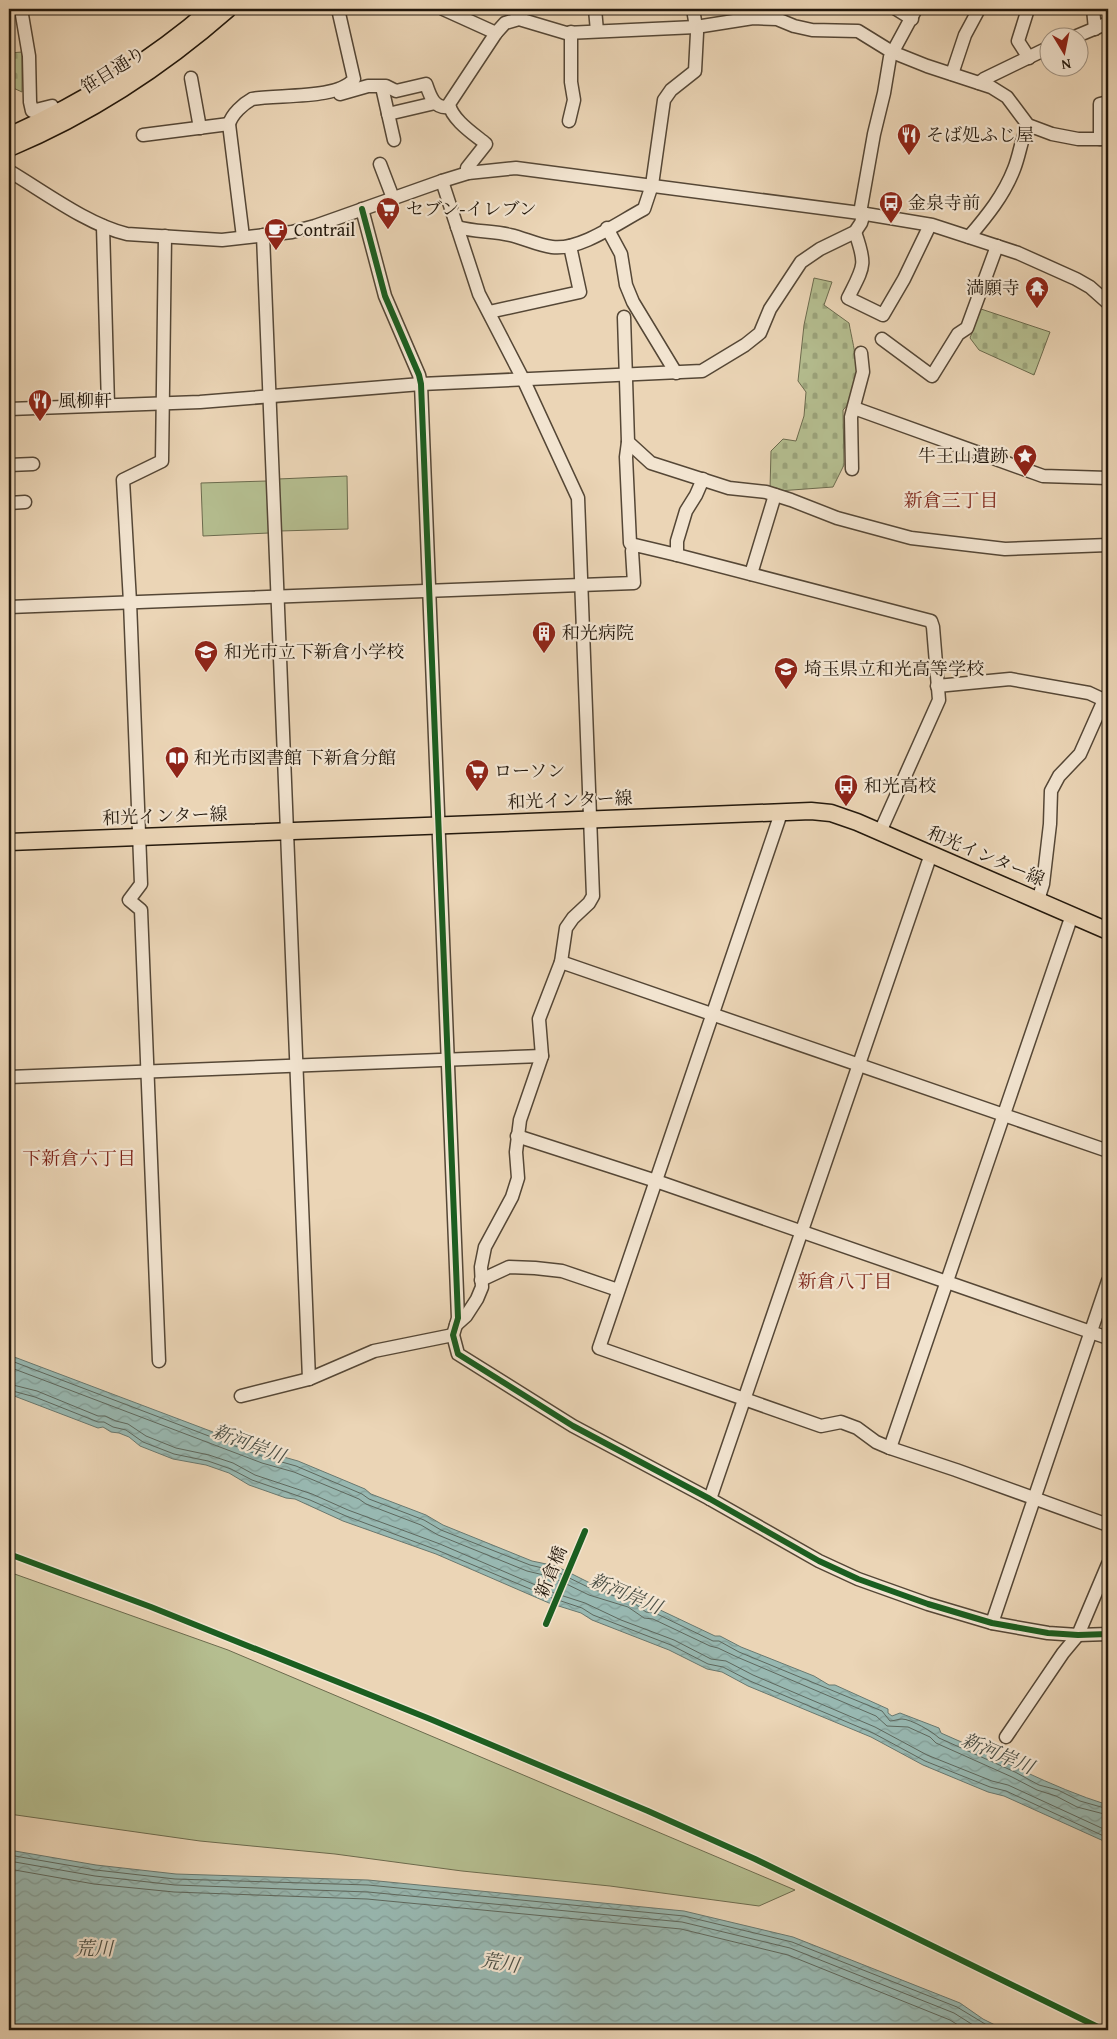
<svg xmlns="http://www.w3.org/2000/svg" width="1117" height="2039" font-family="'Gentium Book Plus','Noto Serif JP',serif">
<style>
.cemetery{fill:url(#cemetery-stones);stroke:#6c6b4e}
.garden{fill:#b5be90;stroke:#6c6b4e}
.water{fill:url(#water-waves);stroke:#69786f}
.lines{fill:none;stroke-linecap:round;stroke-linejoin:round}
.shore{stroke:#5e685e;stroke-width:1}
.minor-casing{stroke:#554736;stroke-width:15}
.major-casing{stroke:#23180c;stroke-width:19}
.minor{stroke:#f2e4d0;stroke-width:12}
.major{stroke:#ebd5b6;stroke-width:16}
.cycleway-casing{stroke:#f2e4d0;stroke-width:9}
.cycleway{stroke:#1b5e20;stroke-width:6}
.labels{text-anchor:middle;stroke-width:4.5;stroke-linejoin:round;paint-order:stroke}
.street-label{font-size:18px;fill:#23180c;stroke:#f2e4d0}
.poi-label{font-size:18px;fill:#23180c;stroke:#f2e4d0;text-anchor:start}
.neighbourhood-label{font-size:19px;fill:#7a1f14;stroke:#f2e4d0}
.water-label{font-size:19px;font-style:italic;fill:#4c5046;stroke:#f2e4d0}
</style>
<defs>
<pattern id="cemetery-stones" width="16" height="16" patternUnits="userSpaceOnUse" patternTransform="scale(1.25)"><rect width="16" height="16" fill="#b5be90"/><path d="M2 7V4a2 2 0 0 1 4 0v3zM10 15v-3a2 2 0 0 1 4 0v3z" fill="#9ba37b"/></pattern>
<pattern id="water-waves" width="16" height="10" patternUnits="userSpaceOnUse" patternTransform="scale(1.25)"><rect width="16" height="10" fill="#98b8b1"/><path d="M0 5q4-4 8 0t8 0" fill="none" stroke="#839d97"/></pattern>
</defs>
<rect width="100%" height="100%" fill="#ebd5b6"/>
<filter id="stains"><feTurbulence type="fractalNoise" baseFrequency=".004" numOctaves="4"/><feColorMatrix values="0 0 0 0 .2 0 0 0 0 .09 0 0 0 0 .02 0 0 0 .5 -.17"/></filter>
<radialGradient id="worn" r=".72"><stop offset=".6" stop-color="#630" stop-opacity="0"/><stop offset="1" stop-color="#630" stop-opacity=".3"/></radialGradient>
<g class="cemetery">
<polygon points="22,52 22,92 9,86 9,53"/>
<path d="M 814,278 L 832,282 L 824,305 L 849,323 C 854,351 866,388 843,410 L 844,465 L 833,487 L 778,491 L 770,489 L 771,451 L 783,439 L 796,441 L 804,416 L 806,392 L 798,381 L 804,325 Z"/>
<polygon points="981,309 1050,332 1034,375 979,350 970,338"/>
</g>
<g class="garden">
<polygon points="347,476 348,529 280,531 278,479"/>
<polygon points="267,481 269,533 203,536 201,483"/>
<polygon points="9,1572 228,1650 795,1890 759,1906 610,1886 462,1871 335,1854 200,1841 9,1814"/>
</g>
<g class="water">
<path d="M 9,1355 L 266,1452 L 298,1461 L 365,1489 L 371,1494 L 426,1515 L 443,1525 L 532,1561 L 556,1566 L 594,1585 L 624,1595 L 634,1597 L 633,1602 L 638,1587 L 640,1587 L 636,1601 L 649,1607 L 656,1608 L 715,1636 L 720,1636 L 741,1647 L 814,1676 L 829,1685 L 835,1685 L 888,1709 L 888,1713 L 892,1716 L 900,1713 L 939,1728 L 941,1733 C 997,1757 1050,1787 1108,1805 L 1108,1843 L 1004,1796 L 988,1792 L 923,1765 L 871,1737 L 748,1686 L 722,1672 L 707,1669 L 669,1650 L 592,1620 L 581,1613 L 549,1603 L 436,1554 L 343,1521 L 295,1499 L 286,1498 L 249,1485 L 229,1473 L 206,1465 L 173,1459 L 140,1446 L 129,1437 L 119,1433 L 111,1432 L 103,1427 L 98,1428 L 9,1394 Z"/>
<polygon points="9,1850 96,1865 176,1874 368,1880 684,1911 793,1937 960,2003 983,2019 1005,2030 9,2030"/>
</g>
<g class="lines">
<g class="shore">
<path d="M 9,1360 L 264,1457 L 296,1466 L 362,1494 L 369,1499 L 424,1520 L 441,1530 L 530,1565 L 555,1571 L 592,1589 L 631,1601 L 646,1612 L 655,1613 L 713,1641 L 719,1641 L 739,1652 L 882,1711 L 890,1721 C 894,1721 898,1719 902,1719 C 911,1719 933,1732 939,1738 L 1015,1772 L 1039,1785 L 1058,1790 L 1080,1801 L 1108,1809"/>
<polyline points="9,1367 262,1463 294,1472 359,1499 366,1504 421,1525 438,1535 527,1571 552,1577 589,1595 628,1607 644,1618 653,1619 710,1646 718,1648 737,1657 876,1716 887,1726 908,1727 930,1737 936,1743 1012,1777 1037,1790 1056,1796 1077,1807 1108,1815"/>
<polyline points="9,1384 37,1391 98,1416 105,1416 116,1421 128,1424 146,1436 176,1448 209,1455 233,1463 255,1475 312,1494 348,1510 440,1544 554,1593 585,1603 621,1620 674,1640 711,1659 726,1661 753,1675 875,1727 927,1755 992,1781 1008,1785 1108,1831"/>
<polyline points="9,1390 35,1397 98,1422 104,1422 113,1427 126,1430 143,1442 174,1454 208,1461 231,1469 252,1480 310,1500 346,1516 437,1550 552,1598 582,1608 593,1615 671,1645 708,1664 723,1667 750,1681 873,1733 925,1761 990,1787 1006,1791 1108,1838"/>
<polyline points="9,1855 96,1870 175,1879 368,1885 684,1916 792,1942 957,2007 995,2030"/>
<polyline points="9,1861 95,1876 175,1885 368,1892 682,1922 790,1948 954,2013 981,2030"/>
<polyline points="9,1869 94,1884 174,1892 367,1899 681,1929 788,1955 950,2020 966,2030"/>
</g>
<g class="minor-casing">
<g id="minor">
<polyline points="21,9 29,56 30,102 32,111 52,106 56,114"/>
<polyline points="443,9 496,33"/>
<polyline points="595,9 597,31"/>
<polyline points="896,9 912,19"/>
<polyline points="1028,9 1018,41 1029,58"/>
<polyline points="1093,9 1095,29"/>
<polyline points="1072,38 1108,23"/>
<polyline points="952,74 965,35 979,9"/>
<polyline points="191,78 200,128"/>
<polyline points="979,83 984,79 1050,47"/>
<polyline points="382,87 394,140"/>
<path d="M 340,94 L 368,86 L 386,86 L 396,91 L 426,84 C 430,96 434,109 449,107"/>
<polyline points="388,114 435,103"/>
<polyline points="569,121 574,100 571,82 571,32"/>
<polyline points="143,135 229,124"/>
<polyline points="1100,139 1100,104 1108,102"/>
<polyline points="380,164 393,198"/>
<path d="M 9,171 C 43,191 88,225 127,234 L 222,240 L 292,232 L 315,226 L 442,181 L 468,173 L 516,168 L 860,213 L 932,225 L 1018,253 L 1076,279 L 1090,287 L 1108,303"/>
<path d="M 468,173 L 467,168 L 486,144 C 474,134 452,120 449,104 L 496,33 L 505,23 L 519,19 L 566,33 L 696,27 L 753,18 L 777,19 L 794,26 L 812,30 L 858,31 L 892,52 L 927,66 L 991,87 L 1007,97 L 1028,125 L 1052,134 L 1078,139 L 1108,139"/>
<polyline points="442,181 479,294 524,381 578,498 593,896 589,903 573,918 566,928 561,962 539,1019 542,1056 520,1120 516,1152 518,1178 512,1197 485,1247 481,1267 482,1287 477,1299 466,1316 456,1325"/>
<polyline points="362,209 385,296 419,375 421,384 458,1318 453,1335 458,1354 573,1426 710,1499 819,1561 858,1579 928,1604 992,1623 1048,1633 1078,1635 1108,1634"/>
<polyline points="860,213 874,134 884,93 890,57 916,9"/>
<polyline points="103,226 108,405"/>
<path d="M 457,227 C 475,232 493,231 510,235 C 524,238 537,245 552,247 C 580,251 619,222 644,209 L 652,185 L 664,100 L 671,90 L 695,71 L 697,33 L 693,9"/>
<polyline points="607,228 621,254 626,285 633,302 676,373"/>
<path d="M 855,232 C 867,266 864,266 848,298 L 883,315 L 904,279 L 930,225"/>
<polyline points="263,235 309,1379"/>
<path d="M 243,237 L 229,124 C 232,114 243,104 252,99 C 277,94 338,100 354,79 L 338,9"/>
<path d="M 969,237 C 987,216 1004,195 1014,169 C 1020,154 1021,139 1028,125"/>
<polyline points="489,312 580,292 570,246"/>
<polyline points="624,317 628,442 651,463 729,488 766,492 791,500 837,518 911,538 1005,549 1108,545"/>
<polyline points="882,339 932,376 958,334 967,328 997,246"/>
<polyline points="854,408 1043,476 1108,478"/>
<polyline points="9,409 200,402 421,384 702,371 745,345 760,333 770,309 801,262 820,249 855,232 861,223 864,213"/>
<polyline points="628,442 626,457 630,543 633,547"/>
<polyline points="9,465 33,464"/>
<polyline points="852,469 851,417 863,372 861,353"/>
<polyline points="9,503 25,502"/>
<polyline points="677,555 677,541 686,511 696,495 703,479"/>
<polyline points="751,574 775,495"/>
<polyline points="9,607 634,583 632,551 635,545 677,555 931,621 933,627 939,700 880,832"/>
<polyline points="937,686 1010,679 1089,693 1104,700 1108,699"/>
<polyline points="779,811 779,819 599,1348 821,1426 841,1422 857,1428 876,1442 890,1448 956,1470 1108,1525"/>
<polyline points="1038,900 1043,884 1050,824 1051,791 1059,776 1080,754 1104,700"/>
<polyline points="561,962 1108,1151"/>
<polyline points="9,1077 542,1056"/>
<polyline points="517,1136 656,1181 1108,1338"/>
<polyline points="481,1280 509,1267 535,1268 562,1271 618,1290"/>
<polyline points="159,1361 141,910 129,900 141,884 130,602 123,480 162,461 165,236"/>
<polyline points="241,1396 309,1379 374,1351 453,1335"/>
<polyline points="890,1448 1072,915"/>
<polyline points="710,1499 931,854"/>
<polyline points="992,1623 1108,1281"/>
<polyline points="1006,1737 1063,1653 1078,1635 1108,1564"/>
</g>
</g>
<g class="major-casing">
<g id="major">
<path d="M 9,136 C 82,103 150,62 211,9"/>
<path d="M 9,148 C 90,114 162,67 228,9"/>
<polyline points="9,842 811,811 831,813 857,822 1108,931"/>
</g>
</g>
<use href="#minor" class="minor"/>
<use href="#major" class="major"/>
<g class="cycleway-casing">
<g id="cycleway">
<polyline points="362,209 385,296 419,375 421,384 458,1318 453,1335 458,1354 573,1426 710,1499 819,1561 858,1579 928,1604 992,1623 1048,1633 1078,1635 1108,1634"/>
<polyline points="9,1554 151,1607 430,1719 648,1811 755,1859 1104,2030"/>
<polyline points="546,1624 585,1531"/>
</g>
</g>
<use href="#cycleway" class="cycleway"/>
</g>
<defs>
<g id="restaurant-pin" transform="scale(1.25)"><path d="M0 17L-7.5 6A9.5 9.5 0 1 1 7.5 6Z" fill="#8f2418" stroke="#f2e4d0"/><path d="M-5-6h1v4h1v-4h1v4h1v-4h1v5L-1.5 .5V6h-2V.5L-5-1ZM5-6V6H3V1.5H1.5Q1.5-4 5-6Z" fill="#fff"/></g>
<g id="bus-pin" transform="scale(1.25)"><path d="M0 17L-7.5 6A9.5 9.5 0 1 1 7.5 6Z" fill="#8f2418" stroke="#f2e4d0"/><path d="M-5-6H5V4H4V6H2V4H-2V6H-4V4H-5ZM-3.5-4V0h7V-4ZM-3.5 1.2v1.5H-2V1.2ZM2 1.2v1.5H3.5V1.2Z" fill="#fff"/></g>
<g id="supermarket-pin" transform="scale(1.25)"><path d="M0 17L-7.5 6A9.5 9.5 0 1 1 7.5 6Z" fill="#8f2418" stroke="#f2e4d0"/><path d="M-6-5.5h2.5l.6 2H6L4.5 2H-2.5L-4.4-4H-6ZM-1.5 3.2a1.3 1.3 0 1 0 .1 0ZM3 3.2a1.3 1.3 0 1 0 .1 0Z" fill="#fff"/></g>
<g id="cafe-pin" transform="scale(1.25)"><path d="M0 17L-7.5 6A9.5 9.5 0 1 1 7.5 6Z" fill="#8f2418" stroke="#f2e4d0"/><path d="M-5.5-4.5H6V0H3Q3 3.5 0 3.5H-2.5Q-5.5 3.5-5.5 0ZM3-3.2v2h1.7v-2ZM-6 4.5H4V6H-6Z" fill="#fff"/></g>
<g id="temple-pin" transform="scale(1.25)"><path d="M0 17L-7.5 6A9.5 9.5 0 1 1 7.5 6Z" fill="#8f2418" stroke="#f2e4d0"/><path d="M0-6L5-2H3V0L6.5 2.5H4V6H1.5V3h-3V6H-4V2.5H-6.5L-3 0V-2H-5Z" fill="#fff"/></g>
<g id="sight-pin" transform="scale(1.25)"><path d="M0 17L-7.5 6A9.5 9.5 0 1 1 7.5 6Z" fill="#8f2418" stroke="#f2e4d0"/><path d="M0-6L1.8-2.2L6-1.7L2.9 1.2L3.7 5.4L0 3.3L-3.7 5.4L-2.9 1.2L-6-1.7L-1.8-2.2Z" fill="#fff"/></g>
<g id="building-pin" transform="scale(1.25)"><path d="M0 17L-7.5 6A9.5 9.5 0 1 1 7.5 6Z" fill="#8f2418" stroke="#f2e4d0"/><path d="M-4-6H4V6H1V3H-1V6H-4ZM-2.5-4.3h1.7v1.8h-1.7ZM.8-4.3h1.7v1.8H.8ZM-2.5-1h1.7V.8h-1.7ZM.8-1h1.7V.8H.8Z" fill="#fff"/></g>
<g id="school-pin" transform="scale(1.25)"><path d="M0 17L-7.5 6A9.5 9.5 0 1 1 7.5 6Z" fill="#8f2418" stroke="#f2e4d0"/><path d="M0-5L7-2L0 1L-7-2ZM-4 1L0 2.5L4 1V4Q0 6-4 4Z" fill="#fff"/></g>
<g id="library-pin" transform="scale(1.25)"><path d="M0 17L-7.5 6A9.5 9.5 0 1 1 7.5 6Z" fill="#8f2418" stroke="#f2e4d0"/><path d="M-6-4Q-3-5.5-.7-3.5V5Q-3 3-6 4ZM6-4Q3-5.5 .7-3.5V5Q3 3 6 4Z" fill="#fff"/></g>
</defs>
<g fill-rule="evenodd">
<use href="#restaurant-pin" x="909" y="135"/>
<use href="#bus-pin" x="891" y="203"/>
<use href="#supermarket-pin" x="388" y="209"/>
<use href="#cafe-pin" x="276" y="230"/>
<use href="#temple-pin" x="1037" y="288"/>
<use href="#restaurant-pin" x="40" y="401"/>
<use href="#sight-pin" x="1025" y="456"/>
<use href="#building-pin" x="544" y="633"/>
<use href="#school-pin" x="206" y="652"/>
<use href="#school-pin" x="786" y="669"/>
<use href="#library-pin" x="177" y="758"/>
<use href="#supermarket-pin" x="477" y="771"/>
<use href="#bus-pin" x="846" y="786"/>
</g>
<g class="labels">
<g class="street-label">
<text transform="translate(113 70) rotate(-32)" y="6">笹目通り</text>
<text transform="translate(570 800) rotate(-2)" y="6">和光インター線</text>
<text transform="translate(165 816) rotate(-2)" y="6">和光インター線</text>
<text transform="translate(986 856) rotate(23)" y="6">和光インター線</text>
<text transform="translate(551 1572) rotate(-67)" y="6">新倉橋</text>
</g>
<g class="poi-label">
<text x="926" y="141">そば処ふじ屋</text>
<text x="908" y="209">金泉寺前</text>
<text x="406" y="215">セブン-イレブン</text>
<text x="294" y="236">Contrail</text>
<text x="1020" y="294" text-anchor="end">満願寺</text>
<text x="58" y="407">風柳軒</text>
<text x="1008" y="462" text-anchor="end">牛王山遺跡</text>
<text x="562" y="639">和光病院</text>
<text x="224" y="658">和光市立下新倉小学校</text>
<text x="804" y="675">埼玉県立和光高等学校</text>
<text x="194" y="764">和光市図書館 下新倉分館</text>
<text x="494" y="777">ローソン</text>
<text x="864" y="792">和光高校</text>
</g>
<g class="neighbourhood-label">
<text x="951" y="507">新倉三丁目</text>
<text x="79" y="1165">下新倉六丁目</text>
<text x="845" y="1288">新倉八丁目</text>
</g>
<g class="water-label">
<text transform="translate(249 1443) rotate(21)" y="7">新河岸川</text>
<text transform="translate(626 1593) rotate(23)" y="7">新河岸川</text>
<text transform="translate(998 1753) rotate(23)" y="7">新河岸川</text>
<text x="94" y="1955">荒川</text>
<text transform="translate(500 1962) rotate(9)" y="7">荒川</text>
</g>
</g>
<rect width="1117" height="2039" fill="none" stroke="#ebd5b6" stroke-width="30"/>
<rect x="10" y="10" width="1097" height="2019" fill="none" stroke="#23180c" stroke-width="2.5"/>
<rect x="15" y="15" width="1087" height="2009" fill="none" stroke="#23180c"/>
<g transform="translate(1064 52) rotate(170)"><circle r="24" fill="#f2e4d0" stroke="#9f9282"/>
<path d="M0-4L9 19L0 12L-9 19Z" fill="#8f2418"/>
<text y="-8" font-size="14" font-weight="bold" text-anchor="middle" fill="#23180c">N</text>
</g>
<rect width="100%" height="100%" filter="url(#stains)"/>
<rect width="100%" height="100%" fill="url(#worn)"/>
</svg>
